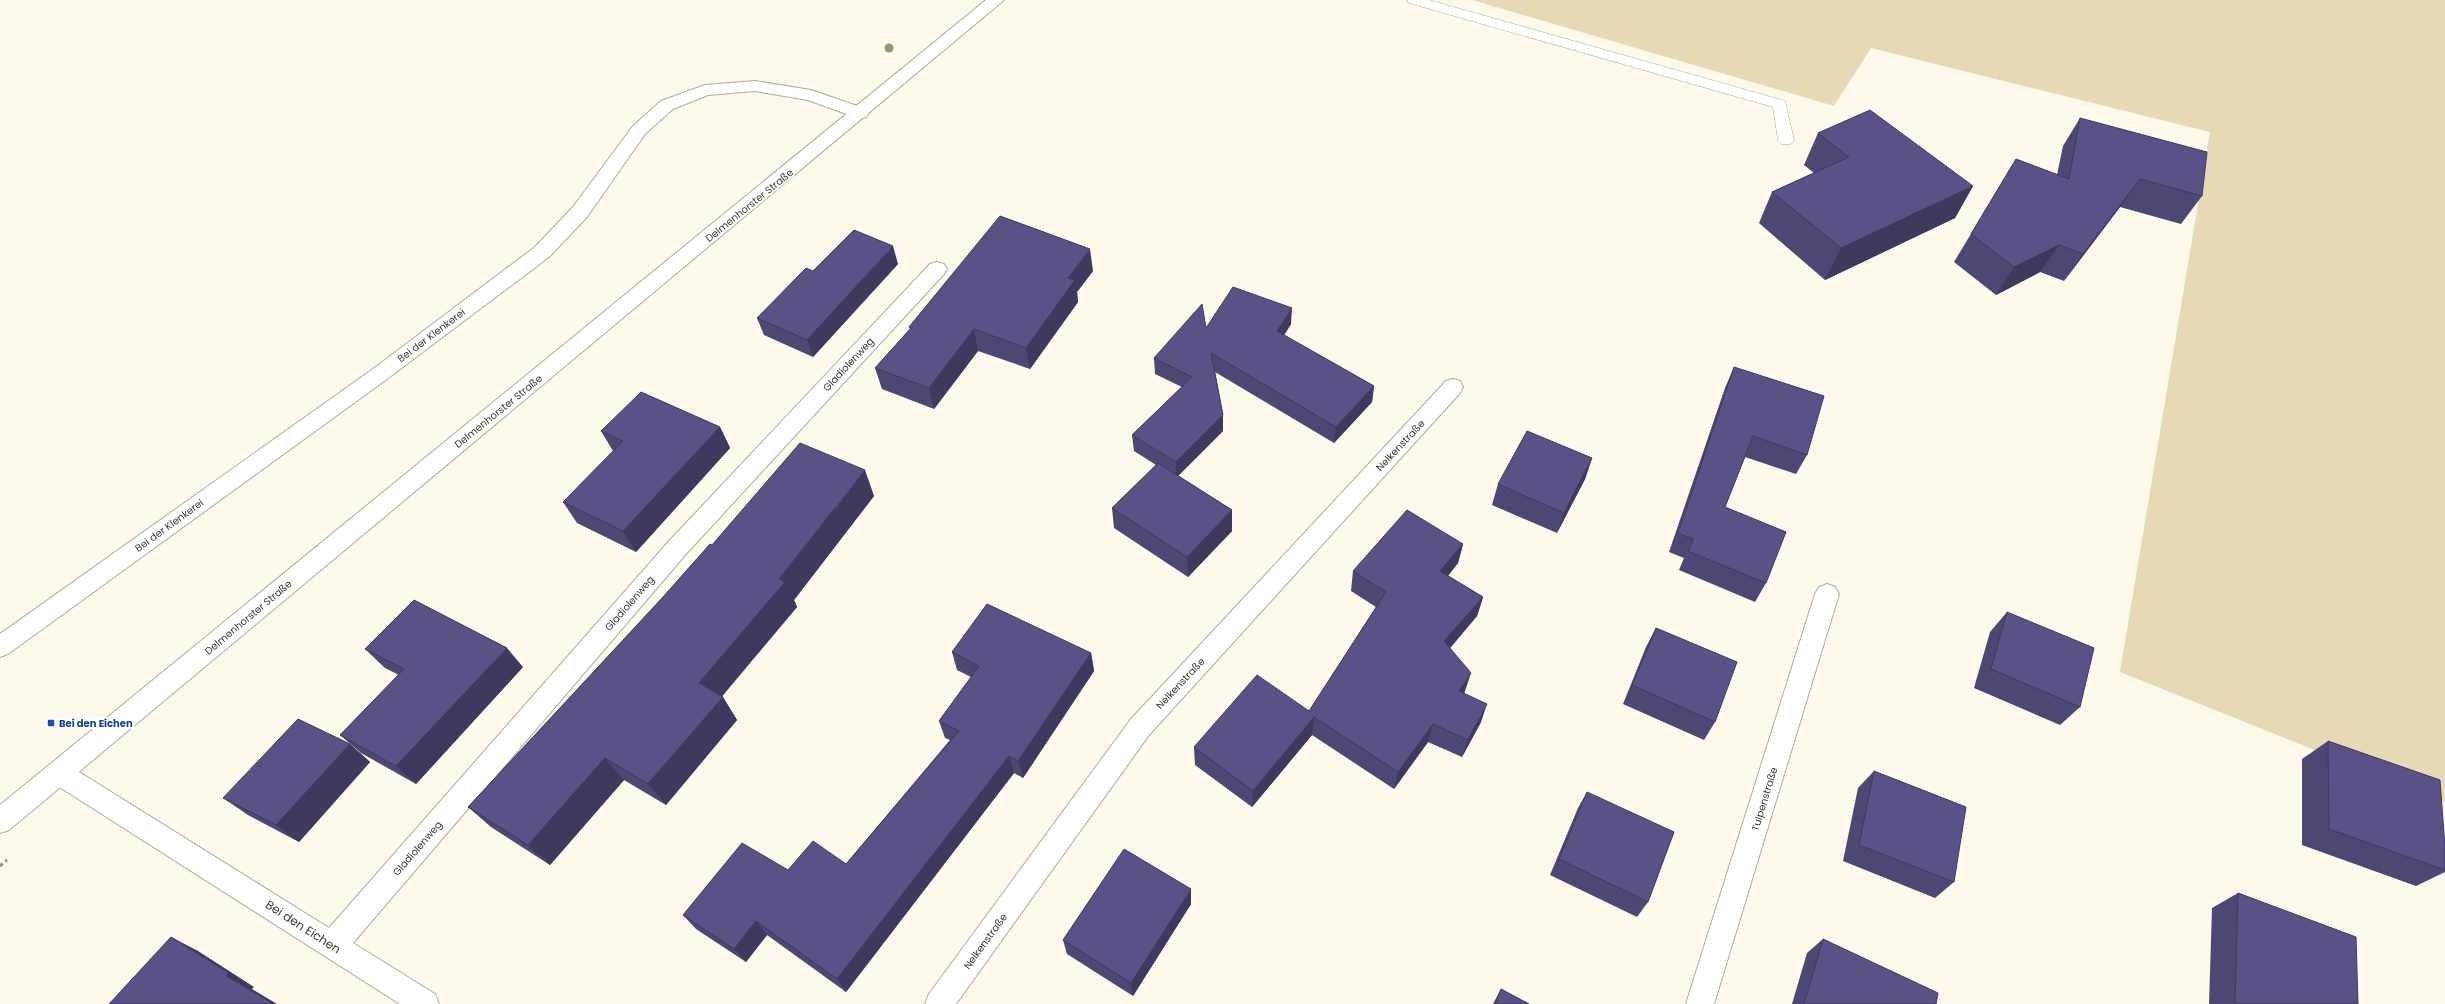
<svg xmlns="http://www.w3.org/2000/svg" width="2445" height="1004" font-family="Poppins,sans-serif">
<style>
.green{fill:#e7d9b3}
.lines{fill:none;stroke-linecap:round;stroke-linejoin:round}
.service-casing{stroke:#b0ab9d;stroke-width:1}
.minor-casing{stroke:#b0ab9d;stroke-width:2}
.tertiary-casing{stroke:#b0ab9d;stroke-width:2}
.path{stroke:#939087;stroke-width:3;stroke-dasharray:3.5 3.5;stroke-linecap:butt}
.service{fill:#fff;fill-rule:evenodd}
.minor{fill:#fff;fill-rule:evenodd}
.tertiary{fill:#fff;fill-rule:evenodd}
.tree{fill:#9e9370}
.wall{fill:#4d4774}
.shaded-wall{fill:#3f395e}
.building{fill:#5a5287;stroke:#3f395e}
.transit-dot{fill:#1a4fb4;stroke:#fff;stroke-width:1.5}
.labels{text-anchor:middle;stroke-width:4;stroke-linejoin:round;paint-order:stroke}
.street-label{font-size:10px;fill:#3c3a35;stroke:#fff}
.transit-label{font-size:10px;font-weight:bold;fill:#164399;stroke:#fff;text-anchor:start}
.near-street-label{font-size:12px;fill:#3c3a35;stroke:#fff}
</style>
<rect width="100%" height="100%" fill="#fef9ea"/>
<polygon class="green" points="1472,0 2445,0 2445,802 2120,672 2210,132 1871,48 1834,106"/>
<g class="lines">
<g class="service-casing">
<polygon id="service" points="1407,0 1429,0 1785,101 1794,140 1791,144 1781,144 1778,140 1773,107 1409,3"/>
</g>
<g class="minor-casing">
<g id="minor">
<polygon points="755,81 811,90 866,109 869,113 866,117 860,119 808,100 755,91 708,95 673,109 645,134 587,217 549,257 387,379 8,654 0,657 0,634 373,369 535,247 573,207 633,126 661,101 705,85"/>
<polygon points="937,262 944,264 947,269 944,274 686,554 353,943 435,994 439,1004 400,1004 50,781 46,773 50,765 59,761 68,765 329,928 670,540 930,264"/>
<polygon points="1453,379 1460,381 1463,387 1460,393 1149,735 956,1004 925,1004 929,994 1131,719 1446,381"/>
<polygon points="1827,584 1835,587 1839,594 1714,1004 1686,1004 1815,594 1819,587"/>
</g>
</g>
<g class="tertiary-casing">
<polygon id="tertiary" points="986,0 1004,0 9,830 0,833 0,805"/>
</g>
<polyline class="path" points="0,866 7,860"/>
<use href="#service" class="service"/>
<use href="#minor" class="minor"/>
<use href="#tertiary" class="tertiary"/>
</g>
<circle class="tree" cx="889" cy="48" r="4.5"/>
<g class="wall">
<polygon points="2080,118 2202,196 2181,224 2120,207 2064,281 2040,272 1996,295 1954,262 2016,159 2057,175 2063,146"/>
<polygon points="1818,133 1973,186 1955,218 1825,280 1759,223 1772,192 1814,173 1804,165"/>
<polygon points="898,264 813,357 764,335 757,318"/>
<polygon points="1093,271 1077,292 1078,302 1030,369 978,351 934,409 882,389 875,368 910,329 909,327"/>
<polygon points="1291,324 1284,335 1374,386 1372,402 1334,443 1215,372 1223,415 1223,431 1178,476 1232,510 1232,531 1188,577 1114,528 1112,508 1156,465 1134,451 1132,435 1182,387 1155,374 1154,358 1206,328"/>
<polygon points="1734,367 1807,455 1796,474 1745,457 1725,507 1766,583 1755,602 1679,570 1684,558 1669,552 1725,388"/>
<polygon points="720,427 730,448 636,552 577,523 563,502 613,451 601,431"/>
<polygon points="1592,458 1585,479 1557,533 1492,505 1498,484"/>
<polygon points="874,496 794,600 797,607 722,696 737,720 666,805 624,780 550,865 491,827 468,807 712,545"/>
<polygon points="1463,544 1458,563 1448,576 1483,597 1477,616 1450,648 1465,691 1464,694 1481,722 1462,757 1428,742 1394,789 1312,735 1252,807 1195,765 1194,747 1309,711 1376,607 1351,591 1353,571"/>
<polygon points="2007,612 2080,707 2060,725 1974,688 1990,632"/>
<polygon points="1656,628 1715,722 1704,740 1623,704 1646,647"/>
<polygon points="365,649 523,667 416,784 361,753 340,735 399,675 385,668"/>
<polygon points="952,652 1091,653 1094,671 1023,778 1014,773 846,992 767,935 746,962 696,929 683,915 788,870 846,864 950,740 945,738 939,721 971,677 957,670"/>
<polygon points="2328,741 2445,847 2445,872 2416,886 2302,845 2302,759"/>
<polygon points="350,744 370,762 299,842 248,815 223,798"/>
<polygon points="1874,771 1954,882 1935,898 1843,861 1858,788"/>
<polygon points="1587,792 1648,902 1637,917 1550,875 1578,808"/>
<polygon points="2238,893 2358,1004 2209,1004 2212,908"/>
<polygon points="1191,904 1133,996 1067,954 1063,940"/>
<polygon points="1823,939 1936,1004 1792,1004 1807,953"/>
<polygon points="1501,989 1529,1004 1493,1004"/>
</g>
<g class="shaded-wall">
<polygon points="2140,179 2120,207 2064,281 2083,254"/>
<polygon points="1973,186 1955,218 1825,280 1841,248"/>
<polygon points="2059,245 2040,272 1996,295 2014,267"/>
<polygon points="893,246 898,264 813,357 807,340"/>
<polygon points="1090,249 1093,271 1077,292 1078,302 1030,369 1026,348 1068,278"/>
<polygon points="1292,308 1291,324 1276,348 1277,331"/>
<polygon points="974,329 978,351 934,409 929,388"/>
<polygon points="1374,386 1372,402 1334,443 1336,427"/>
<polygon points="1223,415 1223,431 1176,478 1176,462"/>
<polygon points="720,427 730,448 636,552 623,531"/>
<polygon points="1592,458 1585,479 1557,533 1564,513"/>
<polygon points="865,470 874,496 794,600 797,607 714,706 699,683"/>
<polygon points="1232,510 1232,531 1188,577 1187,557"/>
<polygon points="1463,544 1458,563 1436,590 1440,571"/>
<polygon points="1483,597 1477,616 1440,660 1444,641"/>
<polygon points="507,648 523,667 416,784 396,766"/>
<polygon points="1091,653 1094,671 1023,778 1018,761"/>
<polygon points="1471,673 1465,691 1454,709 1459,691"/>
<polygon points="723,697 737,720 666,805 648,784"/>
<polygon points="1487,704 1481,722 1462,757 1468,740"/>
<polygon points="1314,717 1312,735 1252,807 1253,791"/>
<polygon points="1433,724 1428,742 1394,789 1398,772"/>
<polygon points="350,744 370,762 299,842 276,825"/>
<polygon points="1009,756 1014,773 846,992 837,979"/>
<polygon points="605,758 624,780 550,865 528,845"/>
<polygon points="1191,889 1191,904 1133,996 1131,983"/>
<polygon points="756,921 767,935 746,962 734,949"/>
<polygon points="171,937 198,951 254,987 252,989 277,1004 273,1004 226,976"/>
</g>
<g class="building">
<polygon points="1870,110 1973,186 1841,248 1772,192 1849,157 1818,133"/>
<polygon points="2080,118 2207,152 2202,196 2140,179 2083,254 2059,245 2014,267 1971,234 2016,159 2069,179"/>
<polygon points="1000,216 1090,249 1068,278 1075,280 1026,348 974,329 929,388 875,368 911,328 909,327"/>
<polygon points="854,230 893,246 807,340 757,318 806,268 813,271"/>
<polygon points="1233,287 1292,308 1277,331 1374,386 1336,427 1211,353 1223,415 1176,462 1132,435 1192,377 1154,358 1202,304 1206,328"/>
<polygon points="1734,367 1824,396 1807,455 1753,436 1725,507 1786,532 1766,583 1688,551 1693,539 1678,533"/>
<polygon points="641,392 720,427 623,531 563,502 623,441 601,431"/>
<polygon points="1527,431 1592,458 1564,513 1498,484"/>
<polygon points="800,443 865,470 779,579 785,582 699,683 723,697 648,784 605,758 528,845 468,807 663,597 710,544 712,545"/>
<polygon points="1158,463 1232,510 1187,557 1112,508"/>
<polygon points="1407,510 1463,544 1440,571 1483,597 1444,641 1471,673 1459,691 1487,704 1468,740 1433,724 1398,772 1314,717 1253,791 1194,747 1257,675 1309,711 1386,592 1353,571"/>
<polygon points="414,600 507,648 396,766 340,735 404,669 365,649"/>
<polygon points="987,604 1091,653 1018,761 1009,756 837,979 756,921 734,949 683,915 742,843 788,870 813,841 846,864 959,731 939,721 979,666 952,652"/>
<polygon points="2007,612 2094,648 2080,707 1991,669"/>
<polygon points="1656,628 1737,662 1715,722 1632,685"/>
<polygon points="298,719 350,744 276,825 223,798"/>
<polygon points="2328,741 2440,780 2445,847 2445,870 2329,829"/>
<polygon points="1874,771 1966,807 1954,882 1859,845"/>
<polygon points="1587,792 1674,832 1648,902 1559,859"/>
<polygon points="1124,849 1191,889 1131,983 1063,940"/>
<polygon points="2238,893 2356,937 2358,1004 2235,1004"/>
<polygon points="171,937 229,973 226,976 273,1004 109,1004"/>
<polygon points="1823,939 1938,993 1936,1004 1804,1004"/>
<polygon points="1501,989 1529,1004 1495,1004"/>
</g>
<rect class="transit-dot" x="47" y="719" width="8" height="8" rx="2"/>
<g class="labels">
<g class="street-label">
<text transform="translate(749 205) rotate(-39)" y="4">Delmenhorster Straße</text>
<text transform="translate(431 335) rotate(-37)" y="4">Bei der Klenkerei</text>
<text transform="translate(848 364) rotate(-47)" y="4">Gladiolenweg</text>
<text transform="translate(498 411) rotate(-39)" y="4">Delmenhorster Straße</text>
<text transform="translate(1400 445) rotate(-47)" y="4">Nelkenstraße</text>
<text transform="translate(169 525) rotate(-36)" y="4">Bei der Klenkerei</text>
<text transform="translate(629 603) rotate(-49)" y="4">Gladiolenweg</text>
<text transform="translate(248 617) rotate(-40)" y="4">Delmenhorster Straße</text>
<text transform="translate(1180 683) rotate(-47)" y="4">Nelkenstraße</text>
<text transform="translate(1764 799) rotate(-73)" y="4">Tulpenstraße</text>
<text transform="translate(417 848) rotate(-49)" y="4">Gladiolenweg</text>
<text transform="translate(985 941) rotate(-54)" y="4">Nelkenstraße</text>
</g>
<g class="transit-label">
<text x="59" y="727">Bei den Eichen</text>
</g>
<g class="near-street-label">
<text transform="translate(303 927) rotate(33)" y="4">Bei den Eichen</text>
</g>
</g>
</svg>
